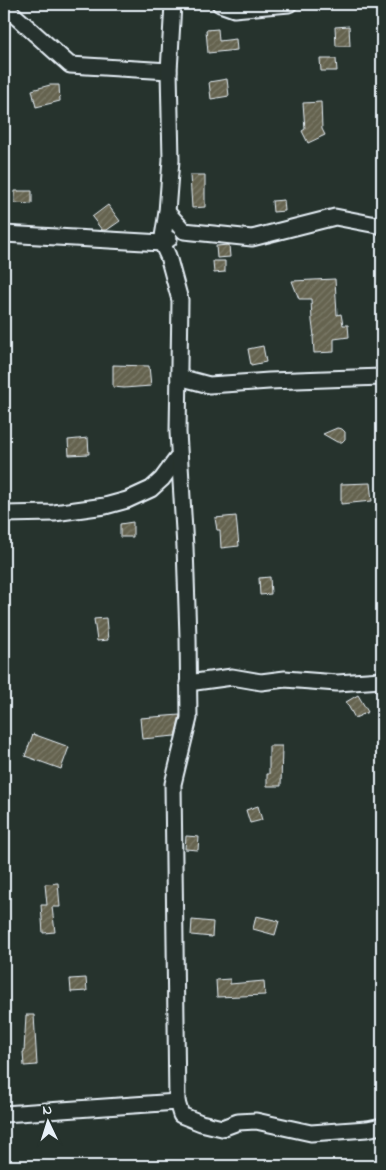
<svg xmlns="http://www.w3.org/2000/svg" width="386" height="1170" font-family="'Indie Flower',sans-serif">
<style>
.building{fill:url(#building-hatch);stroke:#e8f1f8}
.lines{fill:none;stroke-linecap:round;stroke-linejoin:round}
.minor-casing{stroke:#e8f1f8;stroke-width:19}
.minor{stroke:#26332d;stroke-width:15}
</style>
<defs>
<pattern id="building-hatch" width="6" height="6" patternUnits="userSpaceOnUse" patternTransform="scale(1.25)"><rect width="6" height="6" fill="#65634f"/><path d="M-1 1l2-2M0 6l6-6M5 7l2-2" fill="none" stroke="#7b7a69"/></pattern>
</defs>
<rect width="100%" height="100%" fill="#26332d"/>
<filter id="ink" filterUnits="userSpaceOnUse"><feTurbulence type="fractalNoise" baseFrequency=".02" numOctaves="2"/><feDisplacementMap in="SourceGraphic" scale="10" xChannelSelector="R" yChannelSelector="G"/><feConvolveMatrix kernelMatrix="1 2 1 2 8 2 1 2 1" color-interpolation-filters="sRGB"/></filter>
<g filter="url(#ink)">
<g class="building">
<polygon points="349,26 350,46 336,46 335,27"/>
<polygon points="218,29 219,41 236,39 237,50 208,53 206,30"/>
<polygon points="320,59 336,59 337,71 321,71"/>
<polygon points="227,79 229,96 211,99 209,82"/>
<polygon points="50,85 59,85 60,101 36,107 32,90"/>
<polygon points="321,102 322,129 325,135 308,143 302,131 305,129 303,103"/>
<polygon points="190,175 205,175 205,207 192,208"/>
<polygon points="15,191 32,191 32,204 15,203"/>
<polygon points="284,200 285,211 273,212 272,201"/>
<polygon points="108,205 120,221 107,230 102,230 92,217"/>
<polygon points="229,245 230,257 217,258 216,246"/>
<polygon points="213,261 225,261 225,272 214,273"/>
<polygon points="335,279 337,315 341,314 343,325 348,325 349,337 334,339 334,352 314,353 313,336 314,336 312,321 311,299 299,299 292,281"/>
<polygon points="263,346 266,362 251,365 248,349"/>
<polygon points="113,365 149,366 151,386 124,388 113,387"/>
<polygon points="337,428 342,429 345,432 345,439 342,442 337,442 323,434"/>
<polygon points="88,438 89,454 69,455 68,440"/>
<polygon points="370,483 372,501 341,504 341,484"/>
<polygon points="236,516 239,546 221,548 220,530 217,530 215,518"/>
<polygon points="133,522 133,537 120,537 120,524"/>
<polygon points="270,577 271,594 260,595 259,578"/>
<polygon points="106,618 108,640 97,641 94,619"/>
<polygon points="358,695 368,712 355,718 346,702"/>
<polygon points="180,715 175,736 142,739 140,718"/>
<polygon points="33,734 69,747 61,769 25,756"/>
<polygon points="269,746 282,746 281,786 267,786 267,774 269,774"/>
<polygon points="258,806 262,820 250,823 246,810"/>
<polygon points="186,836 199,837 198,850 185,849"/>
<polygon points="58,883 60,907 52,907 55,932 43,933 41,905 47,905 45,884"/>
<polygon points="256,916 279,921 275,935 253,929"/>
<polygon points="192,920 213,922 212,937 191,935"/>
<polygon points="86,978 87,991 71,992 70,979"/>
<polygon points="230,979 230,984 264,981 265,995 217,997 216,980"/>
<polygon points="26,1015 34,1015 37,1065 24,1066 23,1052 24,1052"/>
</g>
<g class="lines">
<g class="minor-casing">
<g id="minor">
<polyline points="220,4 234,9 289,4"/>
<polyline points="4,6 70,65 169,71"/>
<polyline points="167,212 184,231 252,238 335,217 382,226"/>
<polyline points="4,234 162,243 169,239"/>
<polyline points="179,377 209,385 269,381 382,377"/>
<polyline points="4,514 54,513 105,506 127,500 151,489 162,479 179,456"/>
<polyline points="188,683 232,677 261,682 285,679 337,683 382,680"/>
<polyline points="177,1102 181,1115 201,1123 222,1128 238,1122 256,1121 311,1133 367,1129 382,1126"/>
<polyline points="4,1114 177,1102 173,784 189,718 188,637 185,547 178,432 180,300 168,256 162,243 167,212 171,160 169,71 173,4"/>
</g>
</g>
<use href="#minor" class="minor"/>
</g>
</g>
<rect width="386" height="1170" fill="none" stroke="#26332d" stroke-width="20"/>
<rect x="10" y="10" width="366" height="1150" fill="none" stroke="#e8f1f8" stroke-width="2" filter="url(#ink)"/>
<g transform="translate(48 1122) rotate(356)" stroke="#26332d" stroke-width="4" paint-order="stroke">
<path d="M0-4L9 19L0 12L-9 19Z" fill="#e8f1f8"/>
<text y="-8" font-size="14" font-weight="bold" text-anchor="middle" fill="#e8f1f8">N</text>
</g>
</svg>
